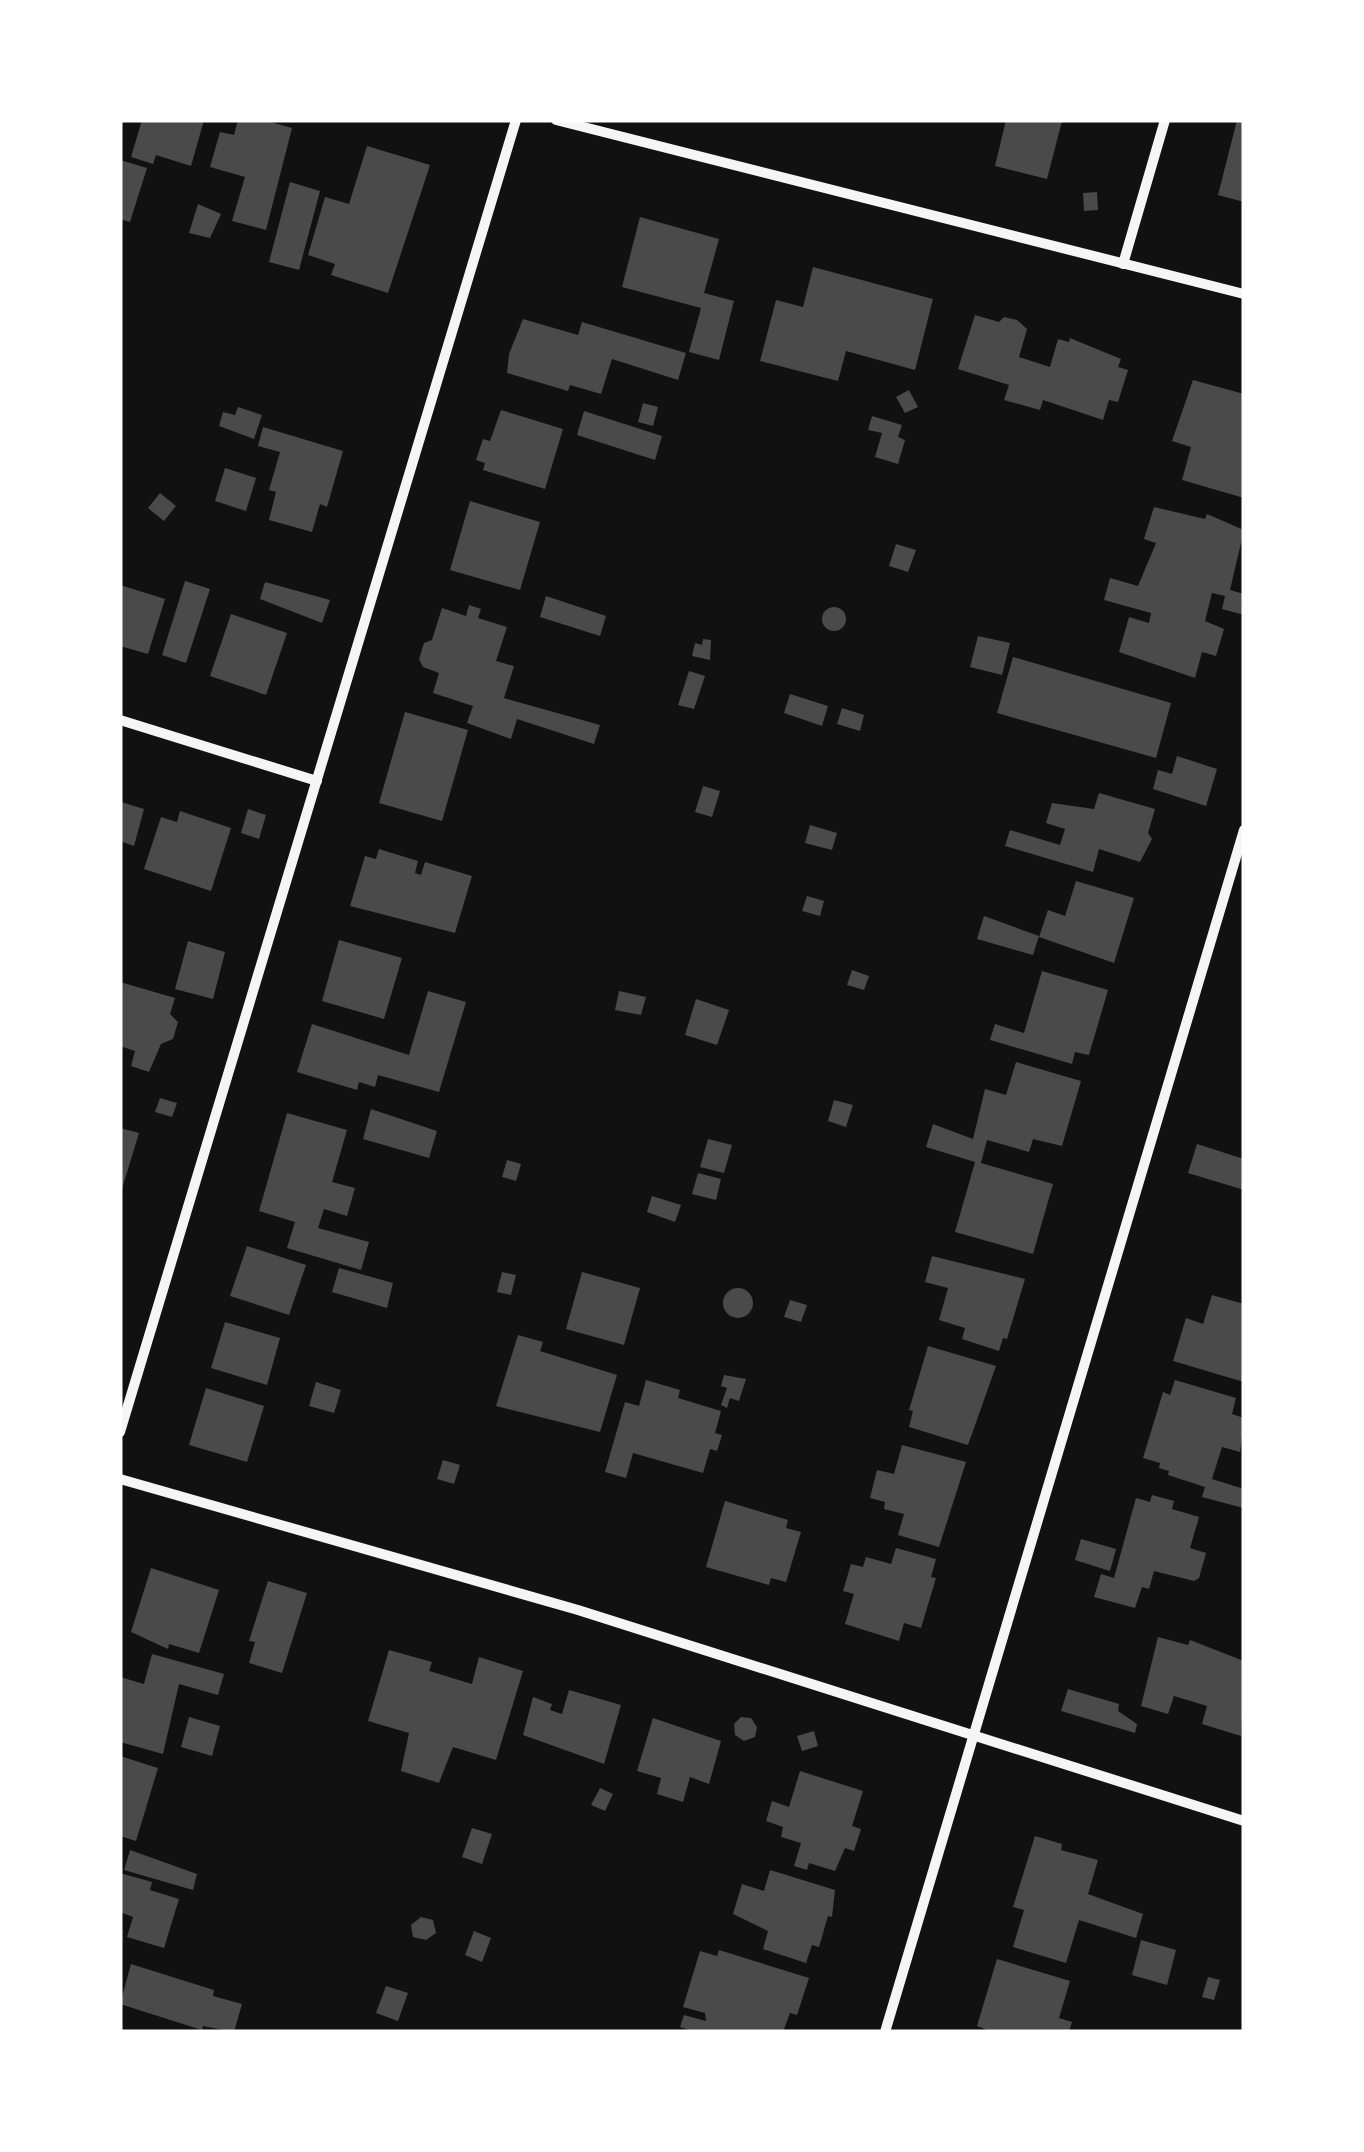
<svg xmlns="http://www.w3.org/2000/svg" width="1364" height="2152" font-family="'IBM Plex Serif',serif">
<style>
.building{fill:#4a4a4a}
.lines{fill:none;stroke-linecap:round;stroke-linejoin:round}
.minor{stroke:#f5f5f5;stroke-width:10}
</style>
<rect width="100%" height="100%" fill="#111"/>
<g class="building">
<polygon points="142,120 204,120 191,166 156,155 153,164 131,157"/>
<polygon points="238,120 263,120 292,128 266,230 232,221 245,177 210,167 220,132 234,135"/>
<polygon points="1006,120 1062,121 1047,179 995,166"/>
<polygon points="1237,120 1244,120 1244,202 1218,195"/>
<polygon points="367,146 430,165 388,293 331,275 335,264 308,255 325,197 349,204"/>
<polygon points="120,160 147,168 130,222 120,219"/>
<polygon points="290,182 320,191 299,270 269,262"/>
<polygon points="1097,192 1098,210 1084,211 1083,193"/>
<polygon points="198,204 221,214 210,238 189,233"/>
<polygon points="640,217 719,239 704,293 734,301 719,360 689,352 701,308 622,287"/>
<polygon points="813,267 933,299 915,370 846,351 838,381 760,361 776,300 803,307"/>
<polygon points="975,315 999,322 1004,317 1017,320 1027,329 1019,357 1050,367 1058,339 1069,342 1070,338 1121,359 1118,367 1128,370 1118,402 1109,400 1103,420 1043,400 1040,410 1004,400 1009,385 958,369"/>
<polygon points="523,319 578,335 582,322 686,353 678,380 612,359 601,394 570,385 568,391 507,373 509,354"/>
<polygon points="1193,380 1244,394 1244,498 1182,480 1191,447 1172,441"/>
<polygon points="909,390 918,407 905,413 896,397"/>
<polygon points="643,403 658,407 653,426 638,422"/>
<polygon points="238,407 262,415 254,439 219,426 223,412 235,415"/>
<polygon points="501,410 563,429 545,489 483,470 485,463 476,460 483,439 490,441"/>
<polygon points="584,411 662,436 655,460 577,435"/>
<polygon points="872,416 902,425 898,437 905,440 898,464 875,457 882,433 868,430"/>
<polygon points="263,427 343,451 327,507 320,504 312,532 269,520 276,492 269,490 280,452 258,446"/>
<polygon points="225,468 256,478 246,511 215,501"/>
<polygon points="160,493 176,506 164,521 148,508"/>
<polygon points="470,501 540,522 520,590 450,570"/>
<polygon points="1154,507 1205,519 1207,514 1244,530 1230,590 1244,594 1244,615 1222,609 1225,596 1212,593 1205,621 1224,629 1216,656 1202,652 1195,678 1119,652 1129,617 1149,623 1151,613 1104,600 1110,578 1138,586 1156,543 1144,539"/>
<polygon points="896,544 916,550 908,572 889,566"/>
<polygon points="185,581 210,589 186,663 162,655"/>
<polygon points="265,582 330,600 322,623 260,599"/>
<polygon points="120,585 165,599 148,654 120,646"/>
<polygon points="546,596 606,616 600,636 540,617"/>
<polygon points="469,605 481,609 478,618 507,627 496,661 514,666 504,698 600,725 594,744 517,719 511,739 467,723 473,706 433,693 439,673 423,667 419,659 424,643 432,640 442,608 466,616"/>
<circle cx="834" cy="619" r="12"/>
<polygon points="231,614 287,633 266,695 210,676"/>
<polygon points="978,636 1010,643 1002,675 970,667"/>
<polygon points="703,639 711,640 710,660 692,656 695,643 702,645"/>
<polygon points="1013,657 1171,703 1156,758 997,713"/>
<polygon points="689,671 705,676 694,709 678,705"/>
<polygon points="790,694 828,706 822,726 784,713"/>
<polygon points="842,708 864,715 860,731 837,724"/>
<polygon points="405,712 468,730 442,821 379,803"/>
<polygon points="1177,756 1217,769 1206,806 1153,789 1158,770 1172,774"/>
<polygon points="703,786 720,791 712,817 695,812"/>
<polygon points="1099,793 1155,809 1148,833 1152,839 1140,862 1099,849 1093,872 1005,846 1010,830 1060,845 1065,829 1046,823 1052,803 1094,809"/>
<polygon points="121,802 144,809 134,846 120,841"/>
<polygon points="248,809 266,815 259,839 241,833"/>
<polygon points="180,811 231,828 211,891 144,869 161,817 177,822"/>
<polygon points="810,825 837,833 832,850 805,843"/>
<polygon points="379,849 418,861 415,873 421,875 425,862 472,876 455,933 350,906 365,856 376,859"/>
<polygon points="1076,881 1134,898 1114,963 1039,937 1048,910 1065,916"/>
<polygon points="807,896 824,901 820,916 802,911"/>
<polygon points="984,916 1039,936 1033,955 977,939"/>
<polygon points="339,940 402,958 384,1019 322,1001"/>
<polygon points="188,941 225,952 213,999 175,989"/>
<polygon points="852,970 869,976 864,990 847,985"/>
<polygon points="1042,971 1108,990 1089,1055 1075,1052 1072,1064 990,1040 995,1024 1024,1033"/>
<polygon points="120,982 175,998 170,1014 178,1022 173,1039 161,1044 149,1072 131,1066 135,1051 120,1046"/>
<polygon points="428,991 466,1002 439,1092 378,1075 375,1087 359,1082 357,1090 297,1072 312,1024 409,1055"/>
<polygon points="619,991 646,997 641,1015 615,1010"/>
<polygon points="696,999 729,1010 717,1045 685,1035"/>
<polygon points="1016,1062 1081,1081 1062,1146 1033,1139 1029,1152 987,1140 981,1163 1053,1184 1033,1254 955,1232 975,1162 926,1147 933,1124 973,1139 985,1089 1006,1095"/>
<polygon points="160,1098 177,1103 172,1117 155,1112"/>
<polygon points="834,1100 853,1105 846,1127 828,1121"/>
<polygon points="371,1109 437,1131 429,1158 363,1139"/>
<polygon points="287,1113 347,1130 332,1182 355,1188 347,1216 324,1209 318,1228 369,1242 361,1270 287,1248 295,1222 259,1211"/>
<polygon points="120,1128 139,1133 121,1192 120,1192"/>
<polygon points="708,1139 732,1145 724,1173 700,1167"/>
<polygon points="1197,1144 1244,1159 1244,1190 1188,1173"/>
<polygon points="507,1160 521,1164 516,1181 502,1177"/>
<polygon points="698,1173 721,1179 716,1200 692,1194"/>
<polygon points="652,1196 681,1205 675,1222 647,1212"/>
<polygon points="247,1246 306,1265 289,1315 230,1296"/>
<polygon points="932,1256 1025,1279 1007,1339 1003,1338 999,1351 962,1339 965,1328 939,1320 948,1288 925,1282"/>
<polygon points="339,1268 393,1283 387,1308 332,1292"/>
<polygon points="502,1272 516,1275 511,1295 497,1292"/>
<polygon points="582,1272 640,1288 624,1345 566,1329"/>
<circle cx="738" cy="1303" r="15"/>
<polygon points="1212,1295 1244,1304 1244,1382 1173,1361 1186,1318 1203,1324"/>
<polygon points="790,1300 807,1305 801,1322 784,1317"/>
<polygon points="225,1322 280,1338 267,1385 211,1368"/>
<polygon points="518,1335 543,1342 540,1351 617,1375 600,1432 496,1406"/>
<polygon points="928,1346 996,1366 968,1445 909,1427 913,1411 909,1410"/>
<polygon points="724,1375 746,1379 739,1401 730,1398 727,1408 721,1405 727,1388 721,1386"/>
<polygon points="646,1380 680,1390 678,1398 721,1411 715,1433 722,1435 717,1451 710,1449 703,1473 633,1453 626,1478 605,1472 625,1402 639,1406"/>
<polygon points="1175,1380 1236,1398 1232,1414 1244,1418 1240,1452 1222,1447 1212,1479 1244,1489 1243,1508 1202,1497 1205,1487 1168,1475 1169,1471 1159,1468 1160,1463 1143,1458 1163,1392 1170,1395"/>
<polygon points="316,1382 341,1390 334,1413 309,1406"/>
<polygon points="206,1388 264,1406 247,1462 189,1445"/>
<polygon points="902,1445 966,1462 939,1547 898,1535 904,1514 884,1509 885,1502 870,1498 877,1470 894,1474"/>
<polygon points="443,1460 460,1465 454,1484 437,1479"/>
<polygon points="1152,1495 1174,1501 1172,1509 1199,1517 1190,1548 1206,1553 1199,1578 1194,1581 1154,1571 1149,1589 1142,1587 1135,1608 1094,1597 1101,1574 1114,1578 1136,1498 1150,1502"/>
<polygon points="725,1501 788,1520 786,1528 801,1532 786,1582 771,1578 769,1585 706,1567"/>
<polygon points="1081,1539 1116,1549 1110,1571 1075,1560"/>
<polygon points="896,1548 936,1559 931,1577 936,1578 921,1628 904,1623 899,1641 845,1624 854,1594 843,1591 851,1564 863,1567 866,1557 891,1564"/>
<polygon points="151,1568 219,1590 199,1653 169,1644 168,1649 131,1632"/>
<polygon points="268,1581 307,1593 282,1673 249,1663 255,1642 249,1641"/>
<polygon points="1158,1637 1188,1645 1190,1640 1244,1661 1241,1736 1202,1724 1207,1706 1174,1696 1168,1714 1141,1706"/>
<polygon points="389,1650 432,1662 429,1671 472,1684 479,1657 523,1671 496,1760 453,1747 439,1783 401,1771 409,1733 368,1721"/>
<polygon points="152,1654 224,1674 218,1695 179,1684 163,1754 120,1742 120,1677 144,1684"/>
<polygon points="1068,1689 1119,1704 1118,1711 1137,1724 1135,1733 1061,1711"/>
<polygon points="569,1690 621,1705 604,1764 523,1735 533,1697 552,1704 550,1710 562,1714"/>
<polygon points="189,1717 220,1726 212,1756 181,1747"/>
<polygon points="741,1717 751,1718 757,1727 755,1737 744,1741 735,1735 734,1724"/>
<polygon points="653,1718 721,1741 709,1784 690,1777 683,1802 657,1794 661,1778 637,1771"/>
<polygon points="814,1731 818,1746 802,1751 797,1736"/>
<polygon points="120,1756 158,1768 136,1841 120,1836"/>
<polygon points="800,1771 863,1791 852,1826 861,1829 854,1851 845,1848 835,1871 809,1863 807,1870 794,1866 801,1843 781,1837 783,1827 766,1821 772,1801 789,1807"/>
<polygon points="600,1788 613,1794 605,1811 591,1805"/>
<polygon points="472,1828 492,1834 482,1864 462,1857"/>
<polygon points="1035,1836 1062,1844 1061,1850 1098,1860 1088,1894 1143,1914 1136,1938 1079,1920 1066,1963 1013,1947 1024,1910 1013,1907"/>
<polygon points="130,1850 197,1874 193,1890 124,1870"/>
<polygon points="770,1870 835,1890 832,1917 828,1916 819,1947 812,1945 806,1963 763,1949 768,1931 733,1914 742,1884 764,1891"/>
<polygon points="120,1873 152,1882 150,1890 179,1899 164,1948 127,1937 133,1917 120,1912"/>
<polygon points="421,1917 433,1920 436,1933 426,1940 413,1937 411,1925"/>
<polygon points="474,1931 491,1938 482,1962 465,1955"/>
<polygon points="1141,1940 1176,1950 1167,1985 1132,1975"/>
<polygon points="719,1950 809,1978 797,2015 790,2013 783,2032 696,2032 680,2027 684,2015 706,2021 705,2013 683,2007 700,1951 717,1956"/>
<polygon points="997,1959 1070,1981 1059,2018 1072,2022 1069,2032 992,2032 977,2026"/>
<polygon points="131,1964 214,1990 213,1996 242,2004 234,2032 203,2026 202,2030 120,2004"/>
<polygon points="1208,1977 1220,1980 1214,2000 1202,1997"/>
<polygon points="386,1986 408,1993 398,2021 376,2013"/>
</g>
<g class="lines">
<g class="minor">
<polyline points="556,120 1244,294"/>
<polyline points="1123,264 1165,120"/>
<polyline points="120,720 317,781"/>
<polyline points="120,1432 516,120"/>
<polyline points="120,1479 578,1610 1244,1821"/>
<polyline points="885,2032 1244,830"/>
</g>
</g>
<rect width="1364" height="2152" fill="none" stroke="#ffffff" stroke-width="245"/>
</svg>
